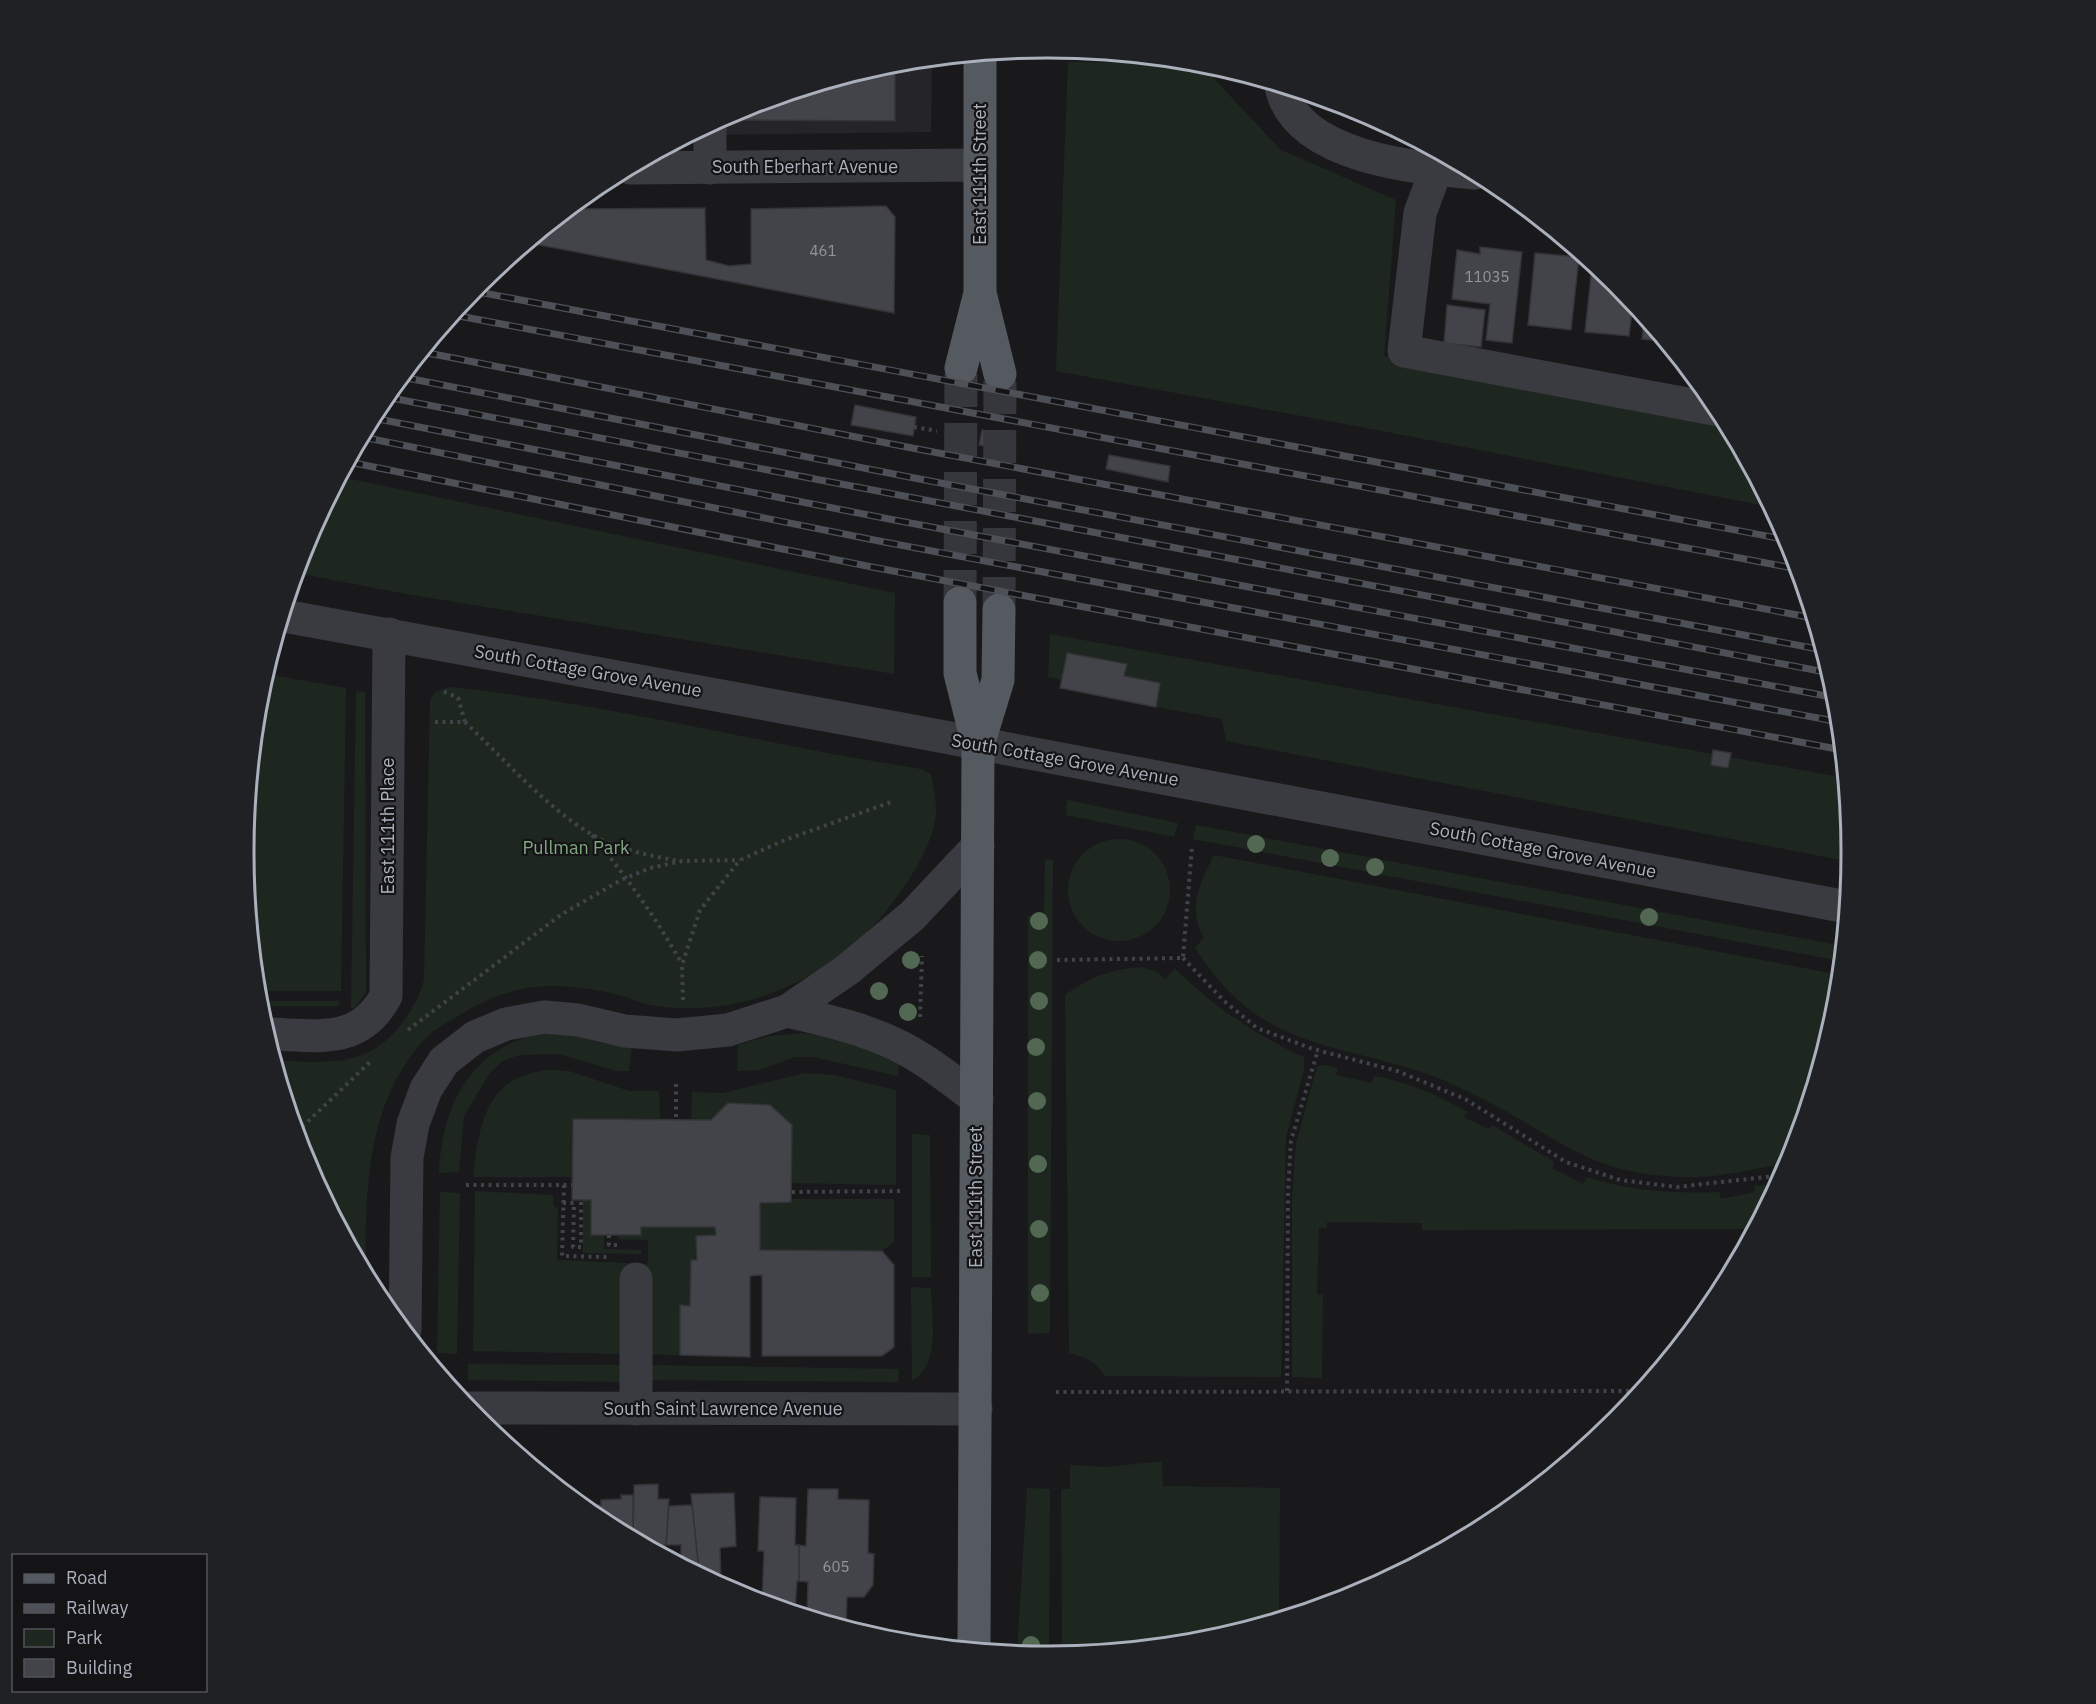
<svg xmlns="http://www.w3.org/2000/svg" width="2096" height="1704" font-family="'IBM Plex Sans',sans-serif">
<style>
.built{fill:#252529}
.green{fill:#1e271f}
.building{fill:#434449;stroke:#333338;stroke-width:1.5}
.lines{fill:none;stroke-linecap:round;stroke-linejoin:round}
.major-tunnel{stroke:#36373c;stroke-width:33;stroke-dasharray:33 16;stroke-linecap:butt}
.path{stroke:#404348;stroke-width:4;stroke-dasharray:3 4.5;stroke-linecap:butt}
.minor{stroke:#3a3b41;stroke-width:33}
.major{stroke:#555960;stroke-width:33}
.rail-casing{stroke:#4d5056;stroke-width:7}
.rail{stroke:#141417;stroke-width:4.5;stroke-dasharray:14;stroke-linecap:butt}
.tree{fill:#526853}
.labels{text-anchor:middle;stroke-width:4.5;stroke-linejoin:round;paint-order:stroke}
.number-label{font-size:15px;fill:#91969f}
.street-label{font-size:18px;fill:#abb1bc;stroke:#141417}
.park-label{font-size:18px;fill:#81a880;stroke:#141417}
.rim{fill:none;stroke:#abb1bc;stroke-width:3}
</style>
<rect width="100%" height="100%" fill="#19191c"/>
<polygon class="built" points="932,59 931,132 710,135 710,126 741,109 891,63"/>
<g class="green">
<polygon points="1068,62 1200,64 1281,150 1396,200 1384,356 1727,425 1771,507 1372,429 1056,371"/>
<polygon points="341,477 895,593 894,674 401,593 297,573 305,544"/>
<polygon points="1050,634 1845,778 1851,862 1226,741 1222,719 1156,707 1160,683 1124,676 1126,664 1067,653 1061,680 1048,677"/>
<polygon points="266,674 346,688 341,991 258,991 244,852 260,695"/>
<path d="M 450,687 C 609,703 764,745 921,769 L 931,774 C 933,787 937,802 936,815 C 932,848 906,886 886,911 C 834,977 742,1019 657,1006 C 645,1005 633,999 622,996 C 595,989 564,984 536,987 C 511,989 481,1001 460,1015 C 450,1021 438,1027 429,1035 C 366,1097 365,1191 366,1274 L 305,1159 L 275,1061 C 326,1061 364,1070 400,1026 C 411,1011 419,998 424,980 L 430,700 L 435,692 Z"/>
<polygon points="356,691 365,692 366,992 355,1008 351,1008"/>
<polygon points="1067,800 1178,823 1174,837 1066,815"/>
<polygon points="1196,825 1843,946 1841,961 1193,839"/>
<circle cx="1119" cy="890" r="51"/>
<path d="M 1214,855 L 1840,975 L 1836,1009 L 1791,1160 L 1788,1165 C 1765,1166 1744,1172 1721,1175 C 1692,1179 1655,1177 1626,1170 C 1571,1157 1534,1124 1485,1100 C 1466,1090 1447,1081 1427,1074 C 1368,1052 1295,1048 1245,1006 C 1225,990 1210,970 1195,948 L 1204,938 C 1187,910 1200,882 1214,855 Z"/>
<polygon points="1045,859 1053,860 1050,1333 1028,1334 1028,916 1044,915"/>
<path d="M 1142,967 L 1157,972 L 1165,979 L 1175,969 C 1216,1008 1252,1033 1304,1057 L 1304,1070 L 1286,1137 L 1281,1377 L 1105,1376 C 1095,1361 1086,1357 1069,1353 L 1065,995 C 1090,977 1111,969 1142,967 Z"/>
<rect x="259" y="1001" width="80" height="5"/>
<path d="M 559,1031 L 600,1043 L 632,1046 L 629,1071 L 616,1071 L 560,1054 L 520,1055 L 504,1060 L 489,1074 L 464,1116 L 459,1172 L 439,1173 C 442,1096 479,1038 559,1031 Z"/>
<path d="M 802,1033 C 838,1036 869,1043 899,1063 L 898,1076 L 813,1057 L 795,1057 L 760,1070 L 737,1071 L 738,1045 L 769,1036 Z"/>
<path d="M 1325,1065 L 1338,1068 L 1336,1075 L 1371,1083 L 1374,1076 C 1405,1081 1440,1096 1468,1112 L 1464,1117 L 1489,1129 L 1492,1125 L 1554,1162 L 1552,1168 L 1583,1184 L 1587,1177 C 1631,1191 1673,1194 1719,1192 L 1721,1199 L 1755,1192 L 1754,1186 L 1778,1184 L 1754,1229 L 1422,1230 L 1422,1223 L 1327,1222 L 1327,1228 L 1319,1228 L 1317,1294 L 1323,1295 L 1322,1378 L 1292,1377 L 1292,1197 L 1296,1143 L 1317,1066 Z"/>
<path d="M 550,1070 L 569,1071 L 629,1091 L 659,1091 L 660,1119 L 573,1119 L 572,1177 L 473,1177 C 479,1124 486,1075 550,1070 Z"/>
<polygon points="805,1073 834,1075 896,1090 896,1185 792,1183 792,1125 770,1105 728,1103 711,1120 691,1120 692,1092 723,1093"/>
<polygon points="912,1134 930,1135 931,1277 912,1277"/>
<polygon points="475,1191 553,1195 553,1206 558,1208 557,1260 648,1264 648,1240 618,1239 618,1235 641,1235 641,1227 715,1227 716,1235 696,1236 697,1260 691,1260 690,1306 680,1306 680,1355 473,1351"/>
<polygon points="440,1192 460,1193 457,1354 437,1353"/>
<polygon points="791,1199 894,1199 894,1242 882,1251 760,1250 760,1203 791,1202"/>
<polygon points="583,1200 591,1200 591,1234 604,1235 604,1249 641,1250 641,1254 583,1253"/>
<path d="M 911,1287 L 931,1288 C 931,1317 942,1364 912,1381 Z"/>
<polygon points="468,1364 625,1365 625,1382 468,1380"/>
<polygon points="645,1365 899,1369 898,1382 645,1380"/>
<polygon points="1162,1461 1163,1486 1280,1488 1279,1618 1205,1641 1062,1655 1061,1489 1070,1489 1070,1465 1108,1467"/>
<polygon points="1027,1488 1050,1489 1049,1656 1017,1653"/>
</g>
<g class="building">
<polygon points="895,63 895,121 725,120 725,117 741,109"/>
<polygon points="886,206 895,217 894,313 529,243 571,209 705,208 706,260 729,266 751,264 751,209"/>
<polygon points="1480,247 1522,252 1512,343 1486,340 1490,304 1452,299 1457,250 1480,254"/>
<polygon points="1535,253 1579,257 1571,330 1528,325"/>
<polygon points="1590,262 1617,284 1633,303 1629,336 1585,332 1592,266 1590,266"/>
<polygon points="1447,305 1485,310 1481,347 1444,343"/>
<polygon points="1644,318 1663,341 1642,339"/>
<polygon points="855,405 916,417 913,436 851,425"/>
<polygon points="982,430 1002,434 1000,449 979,445"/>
<polygon points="1109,455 1170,466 1168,482 1106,469"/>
<polygon points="1067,653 1127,664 1124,676 1160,683 1156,707 1060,688"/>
<polygon points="1713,750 1731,753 1728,768 1711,765"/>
<polygon points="728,1103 770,1105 792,1125 791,1202 760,1203 760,1250 882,1251 894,1265 894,1347 882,1356 762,1356 762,1275 750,1276 750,1357 680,1355 680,1305 690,1306 691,1260 697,1260 696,1236 716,1235 715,1227 641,1227 641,1235 591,1235 591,1200 572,1200 573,1119 711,1120"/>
<polygon points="658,1484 658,1499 669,1499 666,1545 652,1547 633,1538 634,1485"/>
<polygon points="808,1489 838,1489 838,1499 869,1500 868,1553 874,1554 873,1585 864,1597 847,1597 846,1627 807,1615 808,1582 799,1581 799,1545 806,1546"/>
<polygon points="734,1493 736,1546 720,1548 721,1585 699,1572 691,1494"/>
<polygon points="621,1495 633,1495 633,1538 590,1511 588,1505 601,1505 601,1500 621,1499"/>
<polygon points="760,1497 796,1498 795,1545 799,1545 799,1581 797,1581 795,1611 762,1601 764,1551 758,1551"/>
<polygon points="692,1505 699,1572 681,1563 681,1545 666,1545 669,1506"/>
</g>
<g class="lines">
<g class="major-tunnel">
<polyline points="960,603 961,368"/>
<polyline points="999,610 1000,374"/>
</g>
<g class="path">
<polyline points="914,427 937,431"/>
<polyline points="435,722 465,722 458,698 443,691"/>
<path d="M 465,722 C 502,757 547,808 591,834 C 617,850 649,855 678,861"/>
<path d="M 592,835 C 626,876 656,918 682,964"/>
<polyline points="1183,958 1224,1001 1257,1028 1313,1049 1397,1071 1465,1099 1566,1162 1620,1180 1677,1187 1783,1175"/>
<polyline points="1057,960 1183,958 1192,846"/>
<polyline points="683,1000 682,965 700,910 740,860 785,840 891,802"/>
<polyline points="920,1017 922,956"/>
<polyline points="408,1030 562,914 621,880 650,868 682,861 740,860"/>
<polyline points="676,1084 676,1120"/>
<polyline points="297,1132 370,1062"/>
<polyline points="466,1185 572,1185"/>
<polyline points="564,1185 562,1256 607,1257"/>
<polyline points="792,1192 904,1191"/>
<polyline points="563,1203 574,1203 573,1247 581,1247 581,1200"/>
<polyline points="609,1235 609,1245 621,1245"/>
<polyline points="1287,1391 1288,1192 1291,1141 1318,1050"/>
<polyline points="1056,1392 1641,1391"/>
</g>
<g class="minor">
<path d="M 1281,87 C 1297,158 1416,168 1475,173"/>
<polyline points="630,168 980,165"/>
<polyline points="710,168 710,126"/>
<polyline points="1436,170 1420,213 1404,351 1719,410"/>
<polyline points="284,616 902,729 1847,907"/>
<path d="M 787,1011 C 825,1020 862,1028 897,1045 C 926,1059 951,1080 977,1099"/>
<path d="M 267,1034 C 317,1035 359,1046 386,996 L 389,634"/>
<polyline points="405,1330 407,1158 413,1124 426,1089 444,1061 475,1037 506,1024 544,1017 578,1020 625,1031 677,1035 728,1030 787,1011 847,970 912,916 978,846"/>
<polyline points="470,1408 976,1409"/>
<polyline points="636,1409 636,1279"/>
</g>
<g class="major">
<polyline points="981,297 1000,374"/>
<polyline points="961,368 980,293 980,55"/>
<polyline points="960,603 960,673 978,745 974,1649"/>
<polyline points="978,745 998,680 999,610"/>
</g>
<g class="rail-casing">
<g id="rail">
<polyline points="473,291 1788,540"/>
<polyline points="454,315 1798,569"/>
<polyline points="423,352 912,448 1813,618"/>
<polyline points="402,377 909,477 1823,650"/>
<polyline points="386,397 1830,673"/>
<polyline points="373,418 889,519 1837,698"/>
<polyline points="362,437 879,541 1839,722"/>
<polyline points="349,462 872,567 1842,750"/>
</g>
</g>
<use href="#rail" class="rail"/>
</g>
<g class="tree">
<circle cx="1256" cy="844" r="9"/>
<circle cx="1330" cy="858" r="9"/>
<circle cx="1375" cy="867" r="9"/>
<circle cx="1649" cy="917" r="9"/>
<circle cx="1039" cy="921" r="9"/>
<circle cx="911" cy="960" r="9"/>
<circle cx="1038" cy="960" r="9"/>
<circle cx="879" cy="991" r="9"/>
<circle cx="1039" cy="1001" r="9"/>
<circle cx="908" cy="1012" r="9"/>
<circle cx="1036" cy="1047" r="9"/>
<circle cx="1037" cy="1101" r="9"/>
<circle cx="1038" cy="1164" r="9"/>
<circle cx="1039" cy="1229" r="9"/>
<circle cx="1040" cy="1293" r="9"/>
<circle cx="1031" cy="1645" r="9"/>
</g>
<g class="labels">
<g class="number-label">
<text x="823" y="256">461</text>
<text x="1487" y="282">11035</text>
<text x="836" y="1572">605</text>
</g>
<g class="street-label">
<text x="805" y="173">South Eberhart Avenue</text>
<text transform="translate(980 174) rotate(-90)" y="6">East 111th Street</text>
<text transform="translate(588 671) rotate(10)" y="6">South Cottage Grove Avenue</text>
<text transform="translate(1065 760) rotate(10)" y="6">South Cottage Grove Avenue</text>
<text transform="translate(388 826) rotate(-90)" y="6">East 111th Place</text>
<text transform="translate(1543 850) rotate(11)" y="6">South Cottage Grove Avenue</text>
<text transform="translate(976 1197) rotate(-90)" y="6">East 111th Street</text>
<text x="723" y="1415">South Saint Lawrence Avenue</text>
</g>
<g class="park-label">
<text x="576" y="854">Pullman Park</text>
</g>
</g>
<path d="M0 0H2096V1704H0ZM1047 58H1048A793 793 0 0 1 1841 851V853A793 793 0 0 1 1048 1646H1047A793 793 0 0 1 254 853V851A793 793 0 0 1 1047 58Z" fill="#202124" fill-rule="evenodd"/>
<path class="rim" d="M1047 58H1048A793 793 0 0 1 1841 851V853A793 793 0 0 1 1048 1646H1047A793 793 0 0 1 254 853V851A793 793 0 0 1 1047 58Z"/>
<rect x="12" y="1554" width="195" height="138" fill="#141417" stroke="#505359" stroke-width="1.5"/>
<rect x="24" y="1574" width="30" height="9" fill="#555960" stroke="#505359" stroke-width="1.5"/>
<text x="66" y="1584" font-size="18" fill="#abb1bc">Road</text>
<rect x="24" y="1604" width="30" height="9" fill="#4d5056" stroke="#505359" stroke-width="1.5"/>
<text x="66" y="1614" font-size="18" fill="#abb1bc">Railway</text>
<rect x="24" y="1629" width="30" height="18" fill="#1e271f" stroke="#505359" stroke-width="1.5"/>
<text x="66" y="1644" font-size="18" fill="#abb1bc">Park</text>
<rect x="24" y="1659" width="30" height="18" fill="#434449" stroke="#505359" stroke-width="1.5"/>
<text x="66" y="1674" font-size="18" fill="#abb1bc">Building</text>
</svg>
